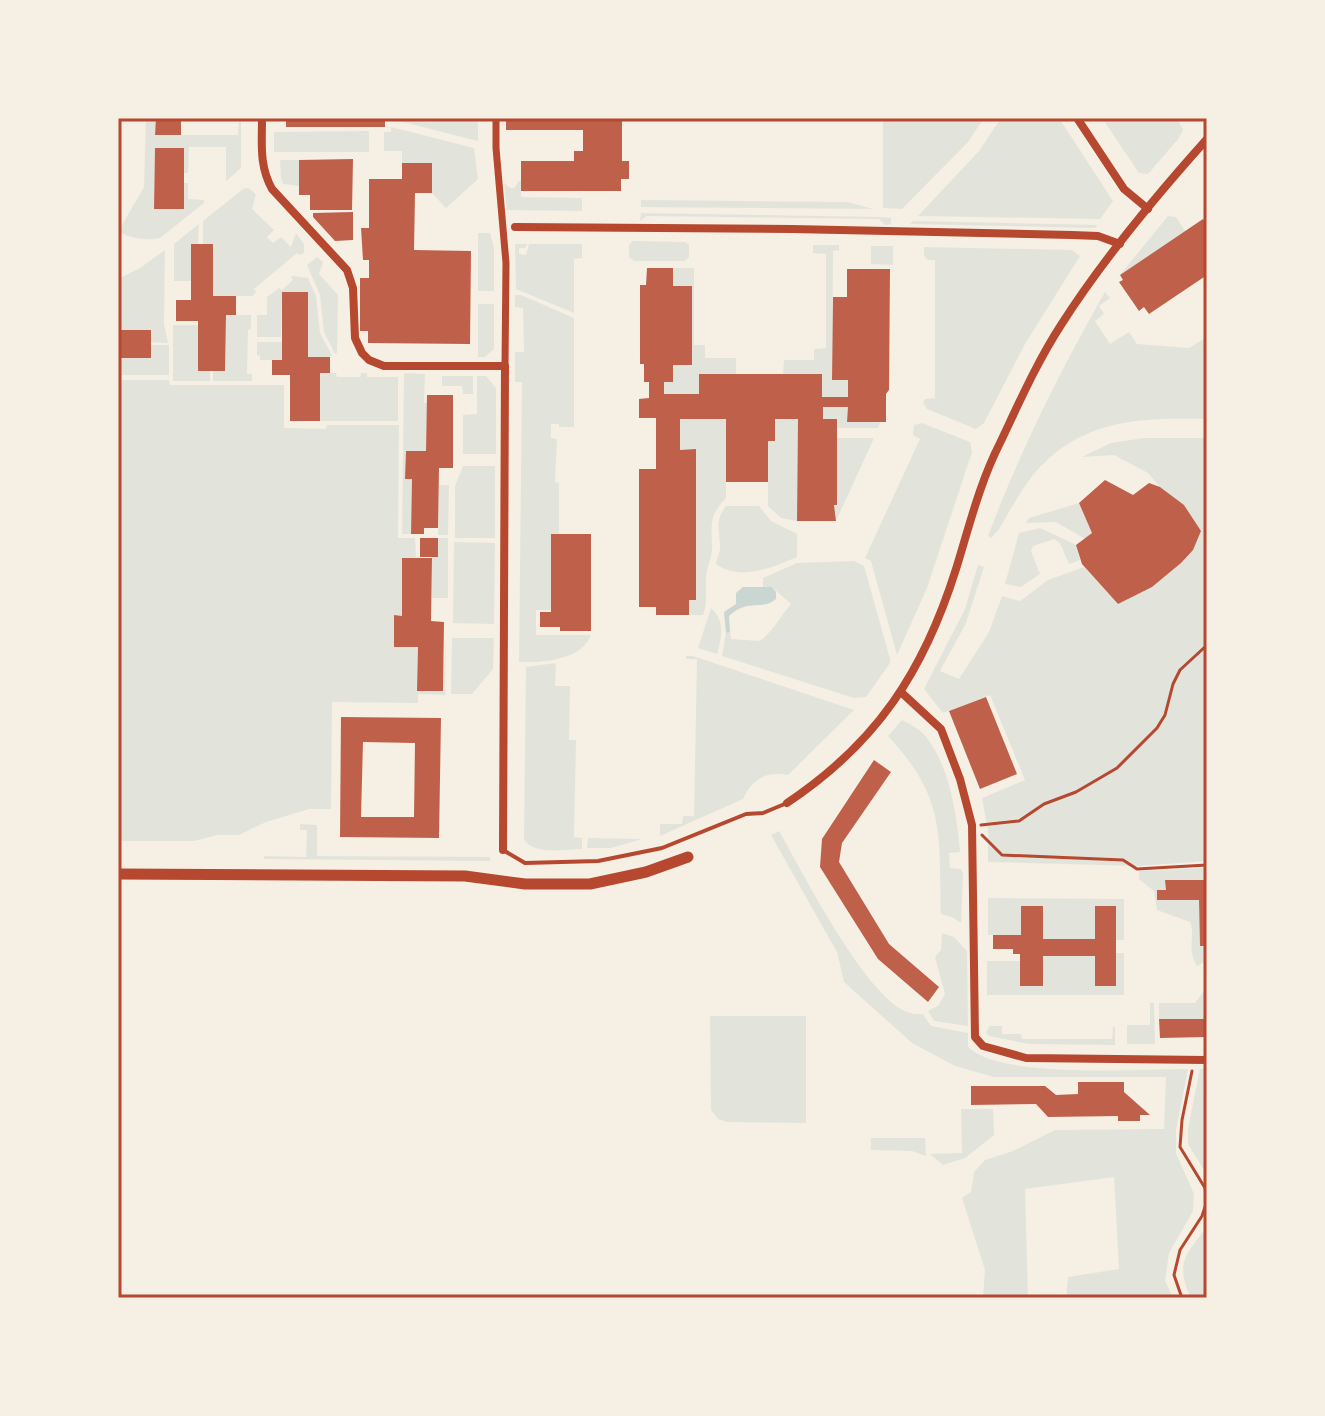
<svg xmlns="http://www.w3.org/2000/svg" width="1325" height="1416" font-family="'IBM Plex Sans',sans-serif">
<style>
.green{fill:#e2e4dc}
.water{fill:#c9d6d2}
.building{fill:#bf614a;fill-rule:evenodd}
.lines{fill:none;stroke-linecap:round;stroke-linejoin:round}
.path{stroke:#b5482f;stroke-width:3}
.service{stroke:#b5482f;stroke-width:4}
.pedestrian{stroke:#b5482f;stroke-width:7}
.minor{stroke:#b5482f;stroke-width:8}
.tertiary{stroke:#b5482f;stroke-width:11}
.neatline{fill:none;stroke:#b5482f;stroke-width:3}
</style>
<rect width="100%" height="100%" fill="#f6efe4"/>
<g class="green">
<path d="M 146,118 L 156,118 L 156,135 L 238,135 L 239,118 L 241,118 L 241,168 L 226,181 L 226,147 L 189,147 L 188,173 L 184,173 L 184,148 L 155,148 L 154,209 L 183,209 L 184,183 L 188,183 L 188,199 L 204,200 L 204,203 L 160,238 C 144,241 132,238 118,232 L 144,187 Z"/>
<polygon points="391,118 478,118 478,141 391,119"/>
<polygon points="883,118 984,118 968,142 902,209 883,208"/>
<polygon points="1001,118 1059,118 1113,201 1100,219 918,216 979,151"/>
<polygon points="1102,118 1177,118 1183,130 1178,139 1148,174 1139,173"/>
<polygon points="391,127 474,148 478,179 446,208 432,193 432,164 402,163 402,151 384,151 384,132 391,132"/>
<polygon points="369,131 369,152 274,152 274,132"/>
<polygon points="280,160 299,160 299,186 283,184 281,178"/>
<polygon points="519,181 521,181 521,197 582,198 582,211 507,210 504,183 510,188 514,188"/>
<polygon points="248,188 256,194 252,209 274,230 267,237 273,243 281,237 291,247 296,233 304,244 304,253 300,255 297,253 254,289 256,292 253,296 213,296 213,244 203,244 203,221 243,189"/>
<polygon points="641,200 847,202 873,209 641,207"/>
<polygon points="641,213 882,217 891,218 891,224 885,225 879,219 647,216 640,221"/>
<polygon points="1168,216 1176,217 1185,231 1120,275"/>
<polygon points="913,221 1098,225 1095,228 910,224"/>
<polygon points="199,224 198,244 191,244 191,281 174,281 174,244"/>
<polygon points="478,233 490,233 494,248 494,291 478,291"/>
<polygon points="633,241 685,242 689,245 689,257 685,261 634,261 629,257 629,245"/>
<polygon points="515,244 527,244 525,248 519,248 519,254 526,255 529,244 582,244 582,258 574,259 574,313 516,289"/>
<polygon points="813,245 839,245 839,250 833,251 832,379 848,380 848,397 822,397 822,374 783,374 784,360 814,360 814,349 826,348 826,254 813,253"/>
<polygon points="871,246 893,246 893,265 871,264"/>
<polygon points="924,247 1072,250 1080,256 1025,344 984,423 976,429 927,409 923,403 925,399 935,398 935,260 928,260 924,256"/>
<polygon points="165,250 164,324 168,343 151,342 151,330 118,330 118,279 140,268"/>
<polygon points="317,257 323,262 319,274 338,295 337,353 335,354 324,332 320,295 307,265"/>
<polygon points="673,268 694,268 694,345 705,345 705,358 736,358 736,374 699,394 664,394 664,382 673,365 691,365 673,286"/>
<polygon points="293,276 308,278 316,296 320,333 332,355 330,357 308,357 308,292 282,293 281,337 257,337 257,315 267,315 267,297 279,288 282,290 293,280 291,277"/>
<path d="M 1105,292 L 1110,298 L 1099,306 L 1104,314 L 1095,321 L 1110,344 L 1129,332 L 1137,344 L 1189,348 L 1207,337 L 1207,419 C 1144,418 1087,418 1040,467 C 1023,485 1011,509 999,529 L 991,538 L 988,536 C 1020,451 1060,371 1105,292 Z"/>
<path d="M 515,295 L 521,295 L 574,318 L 574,427 L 559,427 L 559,424 L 551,424 L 551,438 L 557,439 L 555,482 L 559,483 L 559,534 L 551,534 L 551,610 L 536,610 L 536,635 L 591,635 C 582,660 542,663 519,662 L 522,382 L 515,382 L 515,352 L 524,352 L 523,308 L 515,307 Z"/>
<polygon points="478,304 494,304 494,349 485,357 478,357"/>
<polygon points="226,315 251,315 251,329 248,330 247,374 252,374 252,381 213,381 213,371 225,370"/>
<polygon points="173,325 198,325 198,370 210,371 210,381 173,381"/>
<polygon points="257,342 282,342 282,360 260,360 260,356 257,355"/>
<polygon points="151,345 169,345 169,375 118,375 118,358 151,358"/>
<polygon points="320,373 336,373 337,377 360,377 361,373 367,373 367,377 398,377 398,421 320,421"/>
<polygon points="404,373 425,374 424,403 427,403 426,451 406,451 405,478 412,479 411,534 402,534"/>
<polygon points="442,376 473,376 473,394 463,394 462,386 442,386"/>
<polygon points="477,376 486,376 496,388 496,454 463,454 463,415 477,414"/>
<polygon points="118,380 169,380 170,385 284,385 284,428 326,429 327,425 399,425 398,538 415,538 416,558 402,558 402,616 394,616 394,646 418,647 417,690 443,691 446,637 445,695 418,694 418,703 332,702 331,809 309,809 266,822 239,835 218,835 194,841 118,841"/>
<polygon points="823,407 848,407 848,422 880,422 878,428 837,428 837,419 823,419"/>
<path d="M 680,419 L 726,419 L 726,498 C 710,514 711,524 712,545 C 713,555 707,566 706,577 C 705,591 708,602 703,615 L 689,615 L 689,600 L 696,599 L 696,450 L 680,450 Z"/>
<polygon points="775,419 798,419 797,521 781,518 768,506 768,441 775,441"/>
<polygon points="922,423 970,442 972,452 927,588 897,655 871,561 865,558 920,439 913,435 914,425"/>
<polygon points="837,438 874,438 836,521 834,505 837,504"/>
<path d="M 1144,438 L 1207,438 L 1207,861 L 1139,866 L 988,862 L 988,831 L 982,798 L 1025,780 L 990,695 L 943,713 L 924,689 L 965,609 L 978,565 L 984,567 L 966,623 L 940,671 L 959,679 L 989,632 L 1002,596 L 1020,601 L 1048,580 L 1084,567 L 1118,604 C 1153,587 1184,568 1201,532 L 1184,505 L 1160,487 L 1148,473 L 1114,455 L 1082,457 L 1111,443 Z"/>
<polygon points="463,466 495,466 495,538 455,538 455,486"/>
<polygon points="439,485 449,485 448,535 438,535"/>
<polygon points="1079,503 1092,533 1085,539 1056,522 1026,523 1029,518"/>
<path d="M 726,506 L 759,506 L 771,521 L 797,534 L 797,557 C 773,567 741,582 716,564 C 717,558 721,551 720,544 C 719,528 715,521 726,506 Z"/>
<polygon points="1040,528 1076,545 1080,560 1069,564 1060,543 1054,539 1033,546 1031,551 1040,574 1021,587 1005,584 1019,533"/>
<polygon points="438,538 448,538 448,598 432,598 432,557 438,556"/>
<polygon points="454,542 495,543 494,624 453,623"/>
<path d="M 854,561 L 864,566 L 890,659 L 890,663 L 866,697 L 854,698 L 722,656 L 726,633 L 730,632 L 731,639 L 760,641 C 774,630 779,618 791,604 L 772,587 L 763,587 L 763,578 L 797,563 Z"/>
<path d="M 711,608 C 725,621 722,637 717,654 L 698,648 Z"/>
<polygon points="452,638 494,638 493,669 472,694 451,694"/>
<path d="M 686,656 L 693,656 L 854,710 L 788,775 C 766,771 752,779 743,799 L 660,836 L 660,824 L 682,824 L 683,816 L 694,816 L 697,659 L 686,659 Z"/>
<path d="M 556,663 L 555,686 L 570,686 L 569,740 L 576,740 L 574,837 L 582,838 L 582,849 C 565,849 534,856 524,839 L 526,667 Z"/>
<path d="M 902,720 C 912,725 921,730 927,738 C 950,768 957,816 960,852 L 949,853 L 950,868 L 961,869 L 963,873 L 961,923 L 952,917 L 941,914 C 939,834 946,798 888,736 Z"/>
<polygon points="300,824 317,825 317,856 490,857 490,861 264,859 264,856 306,857 307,830 300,830"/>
<path d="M 779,831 C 802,871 868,1002 910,1013 C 912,1014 921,1014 923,1014 L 931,1026 L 968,1033 L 968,1047 C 1000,1079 1141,1069 1188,1069 L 1176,1130 L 1176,1153 L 1194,1194 L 1193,1211 L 1169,1253 L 1165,1281 L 1173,1298 L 1066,1298 L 1068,1277 L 1119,1269 L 1114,1177 L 1025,1189 L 1028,1298 L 983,1298 L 985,1270 L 962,1198 L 971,1192 L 974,1172 L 985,1160 L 1013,1151 L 1055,1130 L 1164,1129 L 1166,1077 L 994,1077 L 955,1066 L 912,1043 L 844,982 L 837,952 L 771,835 Z"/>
<polygon points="588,838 642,839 611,848 587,848"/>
<path d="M 1207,868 L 1207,880 L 1166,880 L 1166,890 L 1157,900 L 1199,900 L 1200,945 L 1204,946 L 1204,962 L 1197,966 C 1186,946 1196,938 1190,922 L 1157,910 L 1154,891 L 1139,879 L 1139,871 Z"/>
<polygon points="988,898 1124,899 1124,940 1116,940 1116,906 1095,907 1095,939 1043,939 1043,906 1021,906 1021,935 988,935"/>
<polygon points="942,933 954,937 967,951 968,1026 934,1021 928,1011 938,1006 945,994 935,957 941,950"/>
<polygon points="1116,953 1124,953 1124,995 987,995 987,961 1020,961 1043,986 1043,956 1095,956 1116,986"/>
<polygon points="1207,987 1207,1019 1159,1019 1159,1003 1195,1003"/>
<polygon points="1150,1003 1154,1003 1155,1044 1127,1044 1127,1025 1150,1025"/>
<polygon points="710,1016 806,1016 806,1123 727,1122 718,1119 711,1110"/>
<polygon points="990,1026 1002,1026 1002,1034 1021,1034 1022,1039 1112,1039 1113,1027 1115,1027 1115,1045 1029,1044 989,1036 986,1032"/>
<polygon points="1200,1069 1207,1069 1203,1090 1207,1091 1207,1175 1188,1144 1188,1128"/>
<polygon points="961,1109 993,1109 994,1135 965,1158 943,1165 930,1154 962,1153"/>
<polygon points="871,1138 925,1138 926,1156 912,1151 871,1150"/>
<path d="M 1207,1227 L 1207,1298 L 1191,1298 C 1175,1264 1185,1255 1207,1227 Z"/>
</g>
<path class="water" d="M 743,587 L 772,587 L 776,592 L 776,599 C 763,611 748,598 729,616 L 730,632 L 726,633 L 724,612 L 736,604 L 736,593 Z"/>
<g class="building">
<polygon points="156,118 181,118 181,135 155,135"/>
<rect x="286" y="118" width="99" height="9"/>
<polygon points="506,118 622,118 622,161 629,161 629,179 621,179 621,191 521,191 521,161 574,161 574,151 583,151 583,130 506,130"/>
<polygon points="155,148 184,148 184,209 154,209"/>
<polygon points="353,159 352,210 310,210 310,195 299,195 299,160"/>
<polygon points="402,163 432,163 432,193 415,193 414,250 471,251 470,344 368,343 368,331 360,331 360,278 369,278 369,260 363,260 361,228 369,228 369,179 402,179"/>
<polygon points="353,212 353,240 335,241 313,217 313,213"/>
<polygon points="1203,219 1207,224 1207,275 1149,314 1144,307 1139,311 1119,282 1123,280 1120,275"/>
<polygon points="191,244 213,244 213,296 236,296 236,315 226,315 225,371 198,371 198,321 176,321 176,300 191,300"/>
<polygon points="647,268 673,268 673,286 692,286 692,365 673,365 673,382 664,382 664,394 699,394 699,374 822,374 822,397 848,397 848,380 832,380 833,297 847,297 847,269 890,269 889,390 886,394 886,422 847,422 848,407 823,407 823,419 837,419 837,505 834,505 836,521 797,521 798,419 775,419 775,441 768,441 768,482 726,482 726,419 680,419 680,450 696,449 696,600 689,600 689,615 656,615 656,607 639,607 639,469 656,469 656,418 639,418 639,399 649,398 649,382 644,382 644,364 640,364 640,285 646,285"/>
<polygon points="282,292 308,292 308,357 330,357 330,373 320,373 320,421 290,421 290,375 272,375 272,360 282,360"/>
<rect x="118" y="330" width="33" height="28"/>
<polygon points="427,395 453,395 453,468 439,468 438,528 424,528 424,534 411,534 412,479 405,479 406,451 426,451"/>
<polygon points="1105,480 1133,495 1149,483 1160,487 1184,505 1201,531 1193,550 1181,563 1152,587 1118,604 1082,564 1076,545 1092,533 1079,503"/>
<polygon points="551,534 591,534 591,631 560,631 560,627 540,627 540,612 551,612"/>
<rect x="420" y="538" width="18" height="19"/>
<polygon points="402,558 432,558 431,621 444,622 443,691 417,691 418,647 394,647 394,615 402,616"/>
<polygon points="986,697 1017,774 980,789 949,711"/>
<path d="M 341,717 L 441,718 L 439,838 L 340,837 ZM 363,742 L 415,743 L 414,817 L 361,817 Z"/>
<polygon points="874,760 891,772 842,843 839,862 889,944 939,987 928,1002 878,959 820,867 822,839"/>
<polygon points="1165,880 1207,880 1207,946 1200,946 1199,900 1157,900 1157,890 1166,890"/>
<polygon points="1021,906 1043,906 1043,939 1095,939 1095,906 1116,906 1116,986 1095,986 1095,956 1043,956 1043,986 1020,986 1020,954 1013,954 1013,949 993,949 993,935 1021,935"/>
<polygon points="1159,1019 1207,1019 1207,1037 1160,1038"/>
<polygon points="1078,1082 1124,1082 1124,1092 1150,1115 1140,1115 1140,1121 1118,1121 1118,1116 1048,1117 1036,1104 971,1105 971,1086 1045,1086 1056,1095 1078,1094"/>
</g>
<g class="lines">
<g class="path">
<polyline points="981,825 1019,821 1044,804 1076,792 1117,768 1157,728 1165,715 1173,684 1180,670 1207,645"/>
<polyline points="982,835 1002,855 1123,860 1137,869 1207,865"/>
<polyline points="1182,1298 1174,1275 1180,1250 1202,1216 1207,1201 1205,1188 1180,1147 1182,1120 1192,1071"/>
</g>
<polyline class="service" points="503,850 525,863 598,861 662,848 746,814 763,813 787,803"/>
<polyline class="pedestrian" points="496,118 496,148 506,263 505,366"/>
<g class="minor">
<path d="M 262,118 C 262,143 259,166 272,189 L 347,270 L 353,288 L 355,338 L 362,353 L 369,360 L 384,366 L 505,366 L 503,850"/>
<polyline points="1077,118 1124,189 1148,209"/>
<polyline points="515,227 792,229 1072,235 1098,236 1120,244"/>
<polyline points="902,693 941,729 960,779 972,825 975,1037 983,1046 1026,1058 1207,1060"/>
<path d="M 787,803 C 877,743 924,671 956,569 C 969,527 980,482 1000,443 C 1019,403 1037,362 1061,325 C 1103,259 1155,197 1207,139"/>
</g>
<polyline class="tertiary" points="118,874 465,876 525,884 590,884 646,872 688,857"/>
</g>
<rect width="1325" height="1416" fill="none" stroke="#f6efe4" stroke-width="240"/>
<rect x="120" y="120" width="1085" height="1176" class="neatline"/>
</svg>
